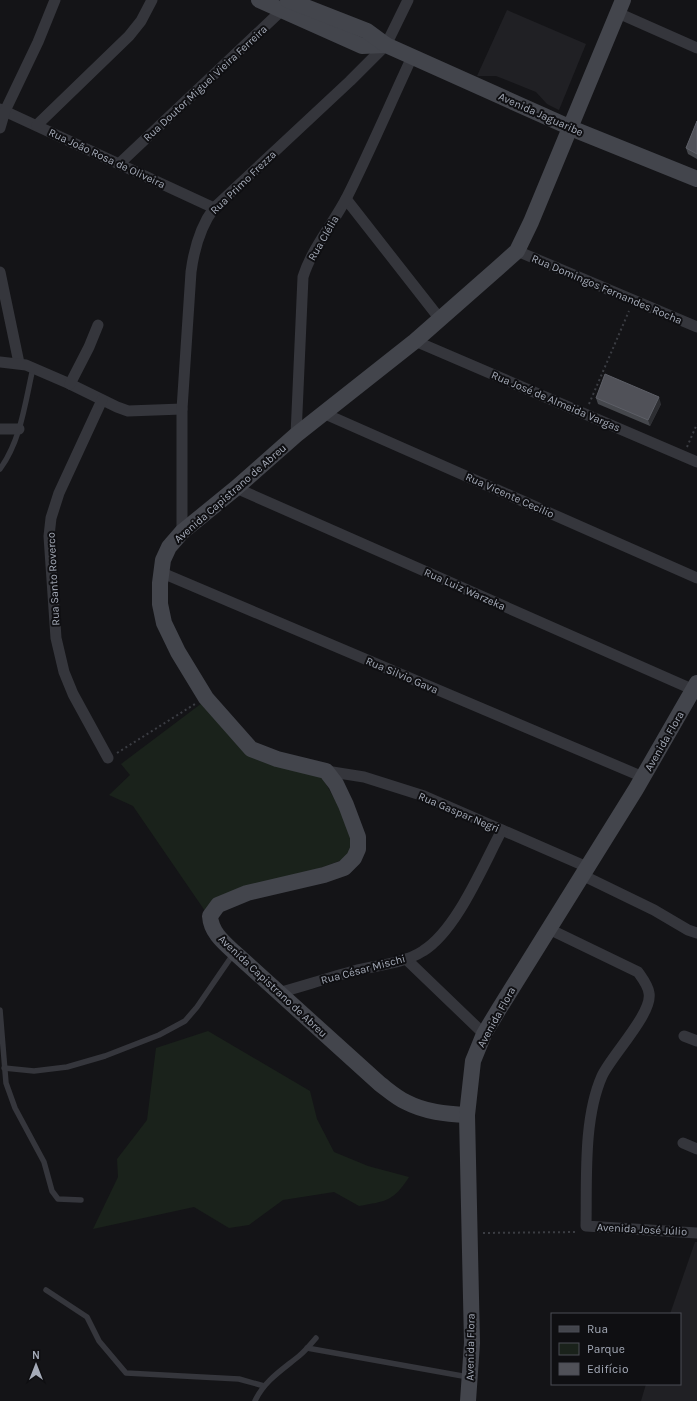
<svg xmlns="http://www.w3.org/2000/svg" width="697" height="1401" font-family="Karla,sans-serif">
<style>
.built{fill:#202024}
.green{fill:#1a221b}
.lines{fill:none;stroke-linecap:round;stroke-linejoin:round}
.path{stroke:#3b3d43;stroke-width:2;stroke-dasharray:2 3;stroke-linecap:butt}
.lane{stroke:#35363c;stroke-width:5.5}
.street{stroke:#35363c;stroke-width:11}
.secondary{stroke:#43454c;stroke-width:16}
.wall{fill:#45474c}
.shaded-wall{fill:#2d2e32}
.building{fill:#505158;stroke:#5d5f67}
.labels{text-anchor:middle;stroke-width:4;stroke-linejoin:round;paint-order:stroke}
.street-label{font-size:11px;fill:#a5abb8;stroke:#0f0f12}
</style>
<rect width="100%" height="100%" fill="#141417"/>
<g class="built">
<polygon points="507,10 586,44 559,110 547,104 536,92 496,76 477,76"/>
<polygon points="695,1242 697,1242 697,1401 641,1401 646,1384 680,1384 680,1314 670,1314"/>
</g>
<g class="green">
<polygon points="202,703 243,748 319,772 353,831 350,857 205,911 133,806 109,795 130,775 121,764"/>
<path d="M 208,1031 L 310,1091 L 317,1119 L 334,1152 L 368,1166 L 409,1177 C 393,1202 386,1201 359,1206 L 334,1192 L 283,1200 L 249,1225 L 229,1228 L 194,1207 L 93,1229 L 118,1177 L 117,1159 L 147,1120 L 156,1048 Z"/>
</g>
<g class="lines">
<g class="path">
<polyline points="589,404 629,311"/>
<polyline points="687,447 697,424"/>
<polyline points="117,753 195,704"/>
<polyline points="483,1233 577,1232"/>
</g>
<g class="lane">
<path d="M 0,469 C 21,440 25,403 33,368"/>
<polyline points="0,1010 6,1083 15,1108 44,1162 52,1191 58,1199 81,1200"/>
<polyline points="4,1068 34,1071 67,1067 105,1056 159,1035 185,1021 197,1007 234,953"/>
<polyline points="46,1290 87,1317 99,1341 126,1373 239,1379 264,1386"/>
<polyline points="307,1348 468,1377"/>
<path d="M 255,1401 C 264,1381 282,1370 299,1356 C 305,1351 311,1344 316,1338"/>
</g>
<g class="street">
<polyline points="618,13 697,48"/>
<polyline points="0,109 214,208"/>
<polyline points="37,125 129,36 141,21 152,0"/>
<polyline points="0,128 5,111 38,42 55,0"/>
<polyline points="120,163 281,11 285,4"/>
<polyline points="346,199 440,319"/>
<polyline points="517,251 697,327"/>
<polyline points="0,272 19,363"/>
<polyline points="415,341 697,462"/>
<polyline points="0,362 26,365 70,384 117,407 128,411 182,409"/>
<polyline points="70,384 89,347 98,325"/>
<polyline points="102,400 59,493 51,518 49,536 56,638 64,672 73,694 108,758"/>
<polyline points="323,413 697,578"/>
<polyline points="0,429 19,429"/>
<path d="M 296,435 L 303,277 C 312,248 333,224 347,197 C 370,151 390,104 412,57"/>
<polyline points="236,488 694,690"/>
<path d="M 182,532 L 182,409 L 191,272 C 194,249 200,227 214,208 L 350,81 L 386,45 L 408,0"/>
<polyline points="160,572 643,777"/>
<polyline points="326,771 364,777 424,796 587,867"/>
<polyline points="582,875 654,910 688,930 697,933"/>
<path d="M 549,929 L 638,972 C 642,978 648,985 649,993 C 653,1013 611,1056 602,1076 C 583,1119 587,1180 586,1226 L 697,1233"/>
<polyline points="406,959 484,1034"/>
<path d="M 278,993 C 303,986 328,978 354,971 C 377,965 403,964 423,951 C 457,930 483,865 502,830"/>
<polyline points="684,1036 697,1041"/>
<polyline points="683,1143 697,1149"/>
</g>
<g class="secondary">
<polyline points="259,0 362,46 386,45"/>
<polyline points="288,0 367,31 386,45 578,131 697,179"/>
<path d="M 467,1115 C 446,1114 425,1112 406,1102 C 397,1098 388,1090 380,1084 L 234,952 C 223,942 211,932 210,916 L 218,905 L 247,893 L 324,875 L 344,868 L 354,858 L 358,849 L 358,837 L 346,805 L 336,784 L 326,771 L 277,759 L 251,749 L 206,698 L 178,652 L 164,623 L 160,604 L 160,583 L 163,560 L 169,547 L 182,532 L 236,488 L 296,435 L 415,341 L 498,268 L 517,251 L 531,222 L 623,0"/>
<polyline points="468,1401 472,1343 467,1115 473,1061 484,1034 499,1009 636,789 697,683"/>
</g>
</g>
<g class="wall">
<polygon points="697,121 697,159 688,154 686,148"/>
<polygon points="596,398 661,404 650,426 598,404"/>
</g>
<polygon class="shaded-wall" points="659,397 661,404 650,426 648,420"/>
<g class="building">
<polygon points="697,121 697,154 686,148"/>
<polygon points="605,374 659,397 648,420 596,398"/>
</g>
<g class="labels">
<g class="street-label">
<text transform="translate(205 83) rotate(-43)" y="4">Rua Doutor Miguel Vieira Ferreira</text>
<text transform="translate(541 114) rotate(24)" y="4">Avenida Jaguaribe</text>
<text transform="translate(107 158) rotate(25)" y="4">Rua João Rosa de Oliveira</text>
<text transform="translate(243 182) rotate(-44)" y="4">Rua Primo Frezza</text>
<text transform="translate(323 238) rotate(-60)" y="4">Rua Clélia</text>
<text transform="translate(607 289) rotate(23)" y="4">Rua Domingos Fernandes Rocha</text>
<text transform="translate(556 401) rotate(23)" y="4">Rua José de Almeida Vargas</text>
<text transform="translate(230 493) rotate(-41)" y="4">Avenida Capistrano de Abreu</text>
<text transform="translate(510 495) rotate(24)" y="4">Rua Vicente Cecilio</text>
<text transform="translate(53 579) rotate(-93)" y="4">Rua Santo Roverco</text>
<text transform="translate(465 589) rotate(24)" y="4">Rua Luiz Warzeka</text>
<text transform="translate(402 675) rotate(23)" y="4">Rua Silvio Gava</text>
<text transform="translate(664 741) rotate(-60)" y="4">Avenida Flora</text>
<text transform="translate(459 812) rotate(23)" y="4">Rua Gaspar Negri</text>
<text transform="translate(363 969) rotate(-15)" y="4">Rua César Mischi</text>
<text transform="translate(273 986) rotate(43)" y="4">Avenida Capistrano de Abreu</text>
<text transform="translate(496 1017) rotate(-61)" y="4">Avenida Flora</text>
<text transform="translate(642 1229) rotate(3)" y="4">Avenida José Júlio</text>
<text transform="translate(470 1347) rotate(-89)" y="4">Avenida Flora</text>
</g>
</g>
<rect x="551" y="1313" width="130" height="72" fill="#0f0f12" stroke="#4b4d54"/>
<rect x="559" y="1326" width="20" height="6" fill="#43454c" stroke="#4b4d54"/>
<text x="587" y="1333" font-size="12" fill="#a5abb8">Rua</text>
<rect x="559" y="1343" width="20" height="12" fill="#1a221b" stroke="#4b4d54"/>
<text x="587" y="1353" font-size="12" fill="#a5abb8">Parque</text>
<rect x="559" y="1363" width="20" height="12" fill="#505158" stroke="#4b4d54"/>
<text x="587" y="1373" font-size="12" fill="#a5abb8">Edifício</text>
<g transform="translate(36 1365)" stroke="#0f0f12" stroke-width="3" paint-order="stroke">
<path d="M0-3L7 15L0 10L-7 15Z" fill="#a5abb8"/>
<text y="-6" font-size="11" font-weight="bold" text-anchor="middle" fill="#a5abb8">N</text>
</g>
</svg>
